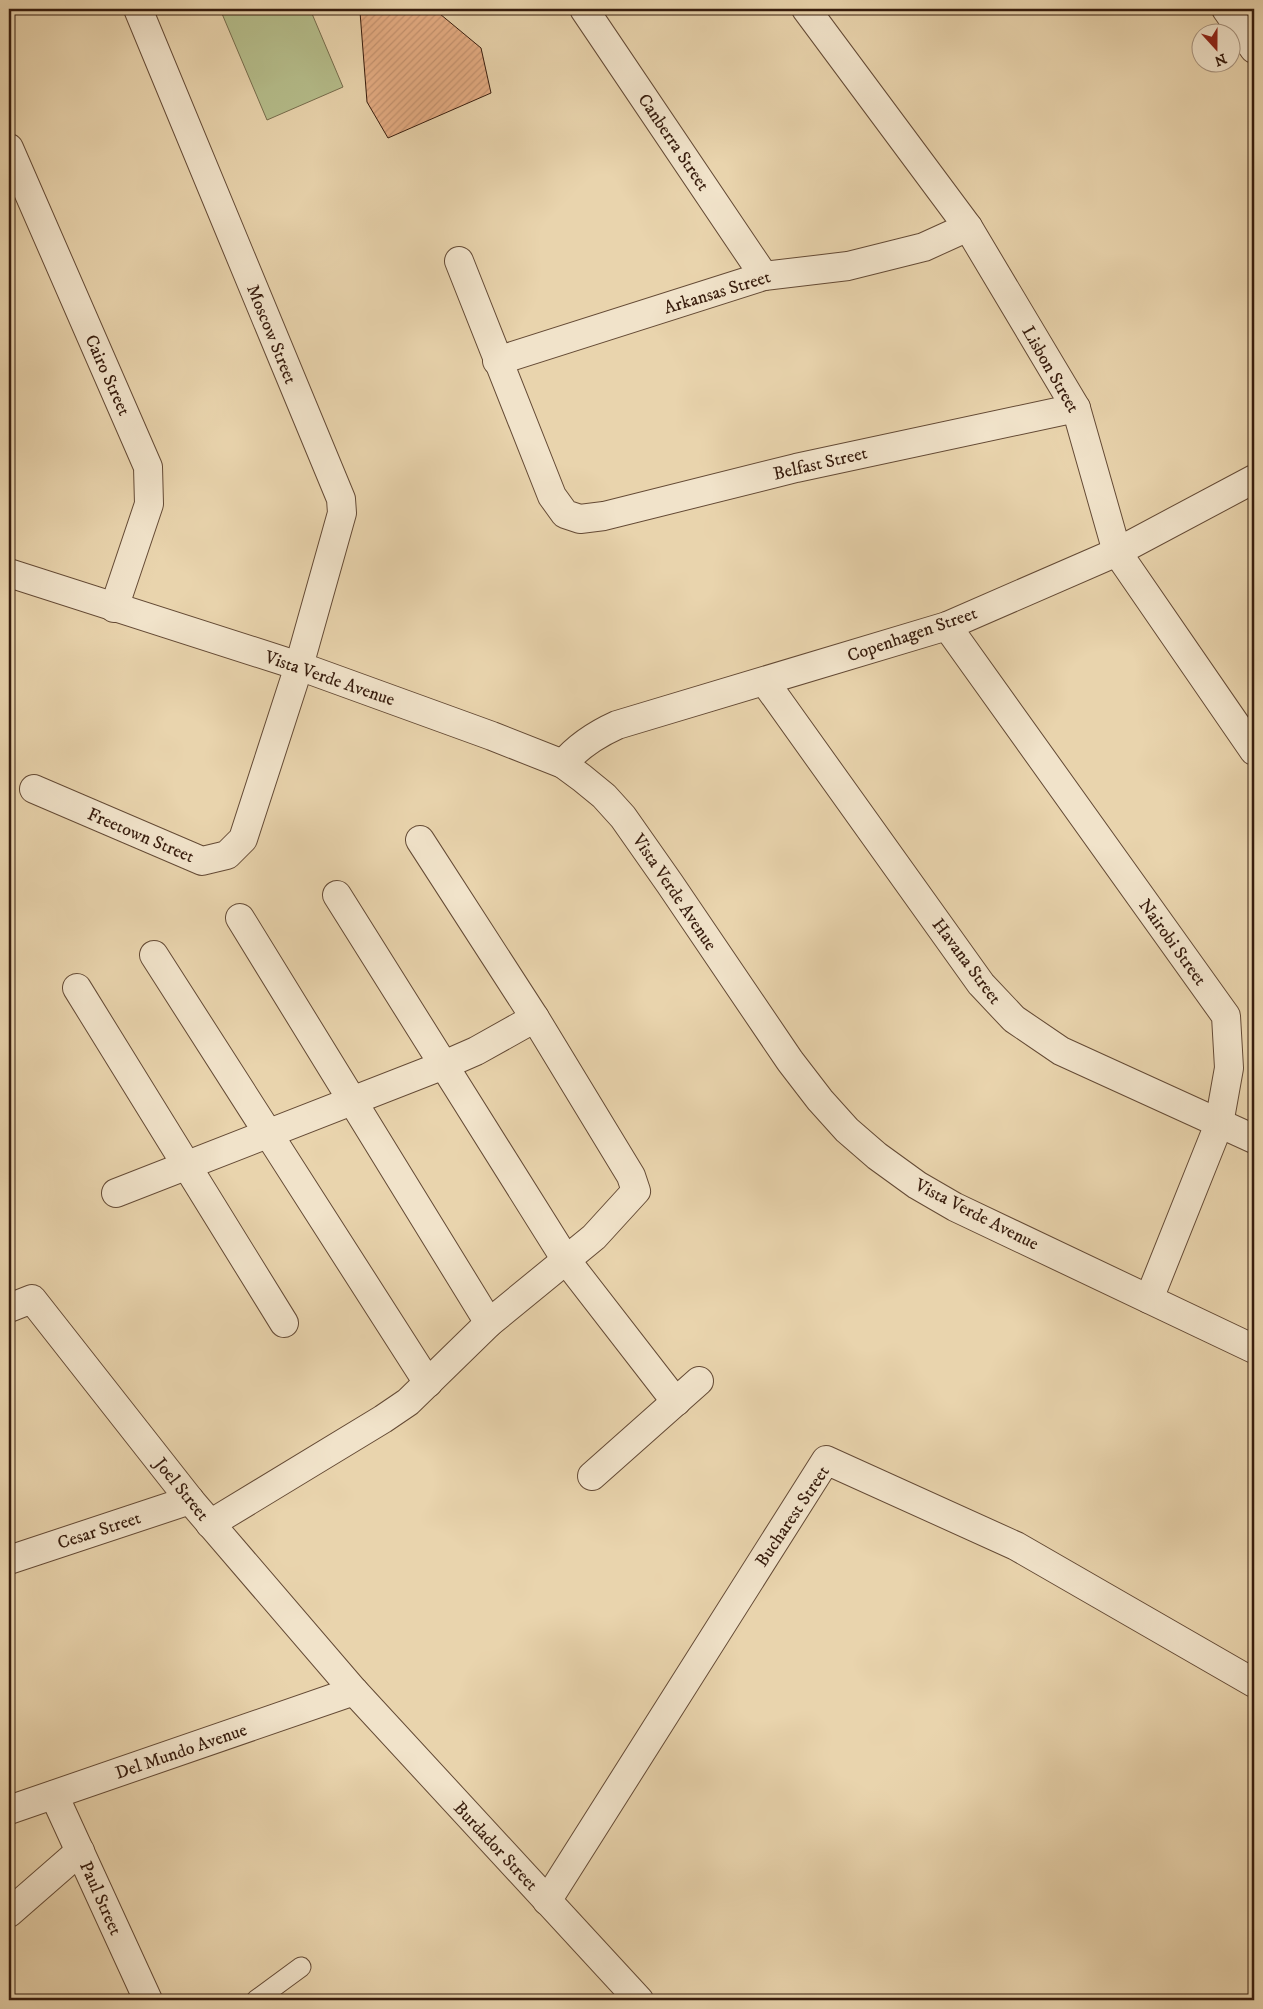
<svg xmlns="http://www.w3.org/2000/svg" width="1263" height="2009" font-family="'IM FELL DW Pica',serif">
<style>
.park{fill:#b5bd8b;stroke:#766c4c}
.building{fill:url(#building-hatch);stroke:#371c0d}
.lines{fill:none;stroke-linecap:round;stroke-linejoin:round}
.service-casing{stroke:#644a35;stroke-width:21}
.minor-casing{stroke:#644a35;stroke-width:30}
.tertiary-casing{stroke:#644a35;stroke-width:30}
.service{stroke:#f1e3ca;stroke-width:19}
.minor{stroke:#f1e3ca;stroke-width:28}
.tertiary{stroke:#f1e3ca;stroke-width:28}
.labels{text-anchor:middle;stroke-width:4;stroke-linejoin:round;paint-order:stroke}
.street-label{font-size:18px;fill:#371c0d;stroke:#f1e3ca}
</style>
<defs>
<pattern id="building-hatch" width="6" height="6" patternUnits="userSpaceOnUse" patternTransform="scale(1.25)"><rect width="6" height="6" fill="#e5ad84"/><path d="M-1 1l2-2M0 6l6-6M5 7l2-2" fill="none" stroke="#c59471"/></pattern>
</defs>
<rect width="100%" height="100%" fill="#e9d4ad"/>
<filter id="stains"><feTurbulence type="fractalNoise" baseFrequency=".004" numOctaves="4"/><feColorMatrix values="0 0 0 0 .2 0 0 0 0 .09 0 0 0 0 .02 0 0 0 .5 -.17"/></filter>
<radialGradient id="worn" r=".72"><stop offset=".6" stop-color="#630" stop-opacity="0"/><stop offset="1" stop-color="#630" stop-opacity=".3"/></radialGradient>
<polygon class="park" points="220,9 310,9 343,87 267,120"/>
<polygon class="building" points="366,9 434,9 481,48 491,93 388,138 367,102 360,12"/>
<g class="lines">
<g class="service-casing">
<polyline id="service" points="256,2000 301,1967"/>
</g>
<g class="minor-casing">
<g id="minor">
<polyline points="584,9 764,276"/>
<polyline points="806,9 968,227 1076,408 1117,552 1254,751"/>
<polyline points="1226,9 1254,49"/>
<polyline points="9,148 148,467 149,504 114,608"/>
<polyline points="459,261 552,496 565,514 580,519 604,516 796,468 1076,408"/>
<polyline points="497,361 764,276 848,266 924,247 968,227"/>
<polyline points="947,626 1226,1016 1229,1068 1219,1124 1149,1299"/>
<polyline points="765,682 981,984 1014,1019 1061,1051 1254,1139"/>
<path d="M 563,764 C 578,746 595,735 617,725 L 947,626 L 1117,552 L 1254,479"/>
<polyline points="34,789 202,861 227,855 243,839 299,666 342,513 341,499 138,9"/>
<polyline points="337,895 566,1260 676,1402"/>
<polyline points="240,918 489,1323"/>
<polyline points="154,955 428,1383"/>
<polyline points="77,988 284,1323"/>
<polyline points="116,1193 444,1065 476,1051 535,1018"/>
<polyline points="9,1308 32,1299 190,1500 354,1691 639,2000"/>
<polyline points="592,1476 699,1381"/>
<polyline points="210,1524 383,1419 408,1402 489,1323 594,1237 636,1191 631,1176 535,1018 420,840"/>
<polyline points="9,1560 190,1500"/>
<polyline points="54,1795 148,2000"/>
<polyline points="9,1810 354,1691"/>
<polyline points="547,1901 826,1460 1016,1546 1254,1683"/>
<polyline points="9,1913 80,1851"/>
</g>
</g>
<g class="tertiary-casing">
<polyline id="tertiary" points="9,573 299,666 492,736 563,764 582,778 604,796 623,817 670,884 790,1061 820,1100 847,1130 877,1156 917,1185 955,1207 1254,1349"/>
</g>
<use href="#service" class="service"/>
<use href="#minor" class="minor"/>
<use href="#tertiary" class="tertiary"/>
</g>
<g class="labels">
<g class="street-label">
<text transform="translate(674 142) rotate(56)" y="6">Canberra Street</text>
<text transform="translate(717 292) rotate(-17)" y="6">Arkansas Street</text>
<text transform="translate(272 334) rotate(68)" y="6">Moscow Street</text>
<text transform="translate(1051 369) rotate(60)" y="6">Lisbon Street</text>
<text transform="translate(108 375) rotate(66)" y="6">Cairo Street</text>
<text transform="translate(820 463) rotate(-13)" y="6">Belfast Street</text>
<text transform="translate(912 634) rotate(-19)" y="6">Copenhagen Street</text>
<text transform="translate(330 678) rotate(19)" y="6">Vista Verde Avenue</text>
<text transform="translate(141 835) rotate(23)" y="6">Freetown Street</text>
<text transform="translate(675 892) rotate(56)" y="6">Vista Verde Avenue</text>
<text transform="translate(1173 942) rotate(54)" y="6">Nairobi Street</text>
<text transform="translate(967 961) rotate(53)" y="6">Havana Street</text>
<text transform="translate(977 1214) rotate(27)" y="6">Vista Verde Avenue</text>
<text transform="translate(182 1489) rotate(51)" y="6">Joel Street</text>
<text transform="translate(792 1516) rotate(-56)" y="6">Bucharest Street</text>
<text transform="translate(99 1530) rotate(-18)" y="6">Cesar Street</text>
<text transform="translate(181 1751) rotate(-19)" y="6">Del Mundo Avenue</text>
<text transform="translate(496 1846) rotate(47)" y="6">Burdador Street</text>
<text transform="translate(101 1898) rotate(66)" y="6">Paul Street</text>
</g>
</g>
<rect width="1263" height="2009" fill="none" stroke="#e9d4ad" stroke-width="30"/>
<rect x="10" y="10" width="1243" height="1989" fill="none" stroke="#371c0d" stroke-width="2.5"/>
<rect x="15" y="15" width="1233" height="1979" fill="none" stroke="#371c0d"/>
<g transform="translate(1216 48) rotate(159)"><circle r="24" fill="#f1e3ca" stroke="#a7937e"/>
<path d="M0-4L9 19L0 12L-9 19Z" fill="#8f2418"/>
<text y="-8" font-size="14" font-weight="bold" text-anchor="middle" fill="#371c0d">N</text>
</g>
<rect width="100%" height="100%" filter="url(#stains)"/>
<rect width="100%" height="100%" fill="url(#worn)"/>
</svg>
